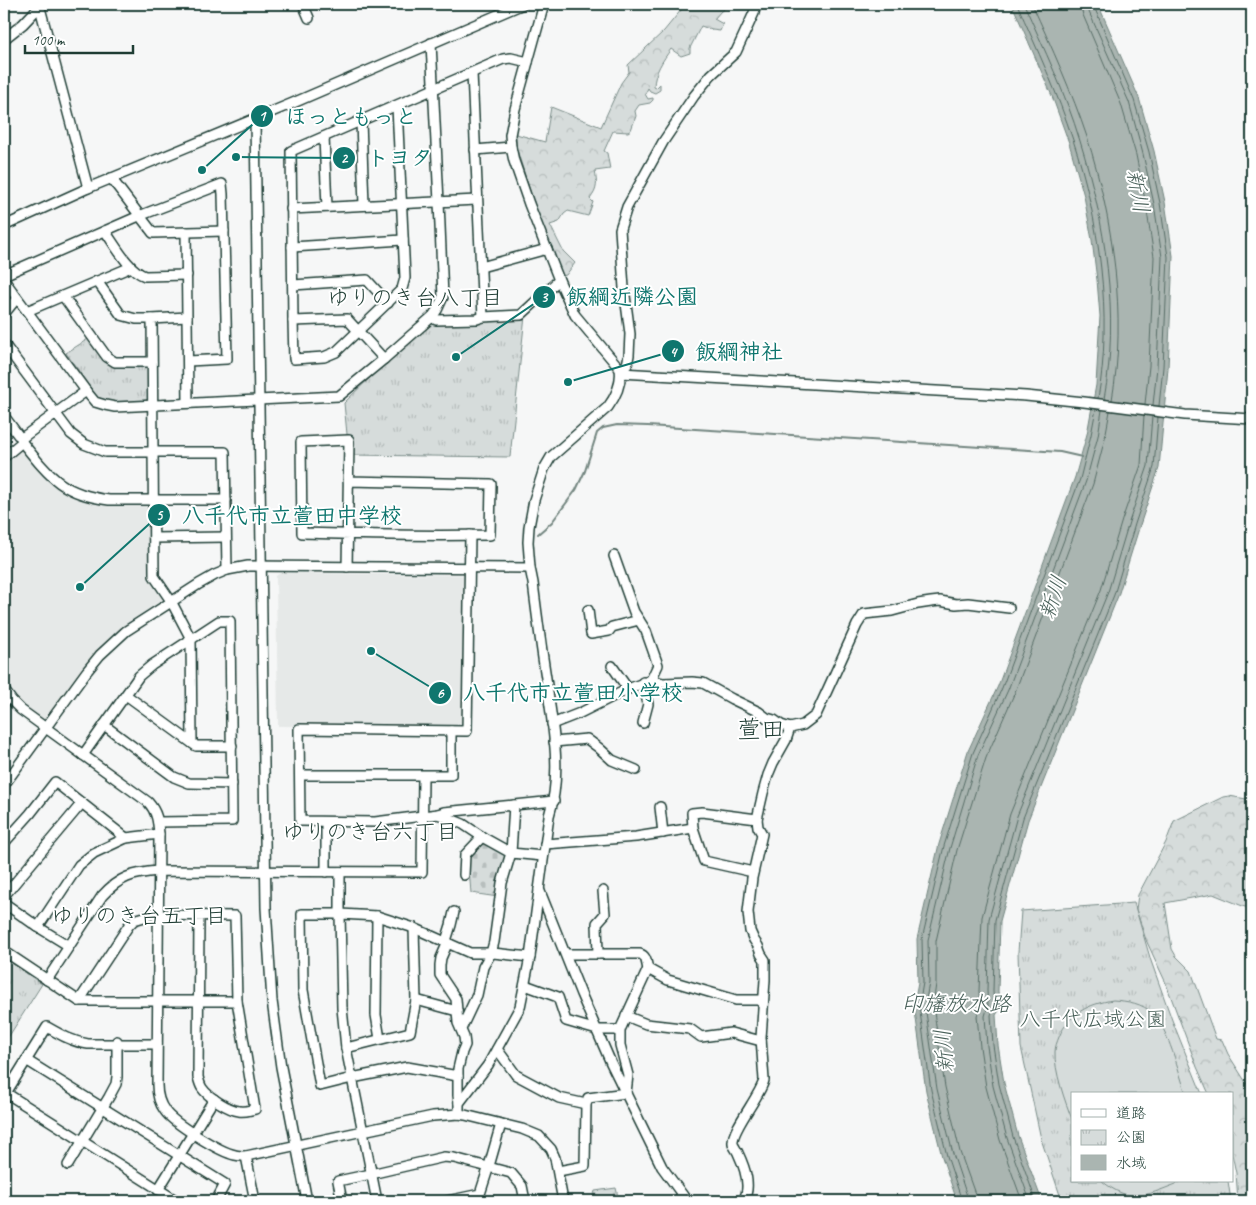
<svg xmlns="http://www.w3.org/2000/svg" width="1256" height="1205" font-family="Caveat,'Klee One',sans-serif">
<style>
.built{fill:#e6e9e8}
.forest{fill:url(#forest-crowns);stroke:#7a8c88}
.cemetery{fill:url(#cemetery-stones);stroke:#7a8c88}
.park{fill:url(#park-tufts);stroke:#7a8c88}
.pitch{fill:#d6dcdb;stroke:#7a8c88}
.water{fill:#aab5b1;stroke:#72857f}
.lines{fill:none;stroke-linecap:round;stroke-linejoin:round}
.shore{stroke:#576d66;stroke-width:1}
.stream{stroke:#72857f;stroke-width:2}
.minor-casing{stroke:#1f3d34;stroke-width:12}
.minor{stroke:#fff;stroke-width:9}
.labels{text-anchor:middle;stroke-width:4;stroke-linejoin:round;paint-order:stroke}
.park-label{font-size:21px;fill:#445d55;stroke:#fff}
.water-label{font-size:22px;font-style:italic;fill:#49615a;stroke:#fff}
.neighbourhood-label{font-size:22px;fill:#1f3d34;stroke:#fff}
.quarter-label{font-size:24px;fill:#1f3d34;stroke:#fff}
.leader{fill:none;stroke:#0f766e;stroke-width:2}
.callout-dot{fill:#0f766e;stroke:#fff;stroke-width:2}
.mark-label{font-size:15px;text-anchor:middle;font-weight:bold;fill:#fff}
.callout-label{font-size:22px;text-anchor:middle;font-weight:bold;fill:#0f766e;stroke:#fff;stroke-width:4;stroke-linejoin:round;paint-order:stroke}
</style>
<defs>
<pattern id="forest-crowns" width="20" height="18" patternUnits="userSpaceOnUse" patternTransform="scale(1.25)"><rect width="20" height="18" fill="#d6dcdb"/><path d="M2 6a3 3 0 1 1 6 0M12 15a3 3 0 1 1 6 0" fill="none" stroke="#b7bebd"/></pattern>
<pattern id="cemetery-stones" width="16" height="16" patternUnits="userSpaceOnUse" patternTransform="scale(1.25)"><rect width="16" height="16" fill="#d6dcdb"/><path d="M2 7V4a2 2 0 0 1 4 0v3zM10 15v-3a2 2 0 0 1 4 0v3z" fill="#b7bebd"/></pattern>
<pattern id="park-tufts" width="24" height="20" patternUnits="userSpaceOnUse" patternTransform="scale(1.25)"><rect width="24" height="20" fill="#d6dcdb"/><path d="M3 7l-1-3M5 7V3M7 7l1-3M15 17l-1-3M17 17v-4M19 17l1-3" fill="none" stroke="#b7bebd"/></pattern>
</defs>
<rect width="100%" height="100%" fill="#f6f7f7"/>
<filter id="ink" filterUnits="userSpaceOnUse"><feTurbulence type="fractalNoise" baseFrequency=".02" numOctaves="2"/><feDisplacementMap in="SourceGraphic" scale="10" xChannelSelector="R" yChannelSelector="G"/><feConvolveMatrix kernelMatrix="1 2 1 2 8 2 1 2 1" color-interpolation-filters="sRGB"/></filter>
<g filter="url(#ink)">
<g class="built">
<polygon points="22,448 44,475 60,488 148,503 150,506 151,578 163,595 162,600 127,623 102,645 90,658 45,719 40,719 21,703 11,694 4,681 4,460"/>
<polygon points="280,573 465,575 467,577 465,726 462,728 278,726 276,576"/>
</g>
<g class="forest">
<path d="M 686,4 L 731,4 L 721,11 L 714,19 L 723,24 L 720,31 L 712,30 L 701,26 L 690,48 L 690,53 L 681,56 L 671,49 C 663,60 654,73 654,87 L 656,88 L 660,84 L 660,90 L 655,93 L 650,91 L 648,88 L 645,94 L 648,99 L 653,98 L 653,100 L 650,103 L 639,105 L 635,111 L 636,116 L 631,130 L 628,132 L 613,131 L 604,151 L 607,153 L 610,169 L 595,171 C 597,183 598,189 590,199 L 593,202 L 588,216 L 568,211 L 564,214 L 559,222 L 550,225 L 563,251 L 575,263 L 566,275 L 562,276 L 539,219 L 516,147 L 516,134 L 545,142 L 551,107 L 601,127 L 621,83 L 629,72 L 628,65 L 664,31 Z"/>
<polygon points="1229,796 1252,800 1252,907 1245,907 1213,894 1165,903 1172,949 1176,956 1191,971 1216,1039 1222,1040 1228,1054 1252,1092 1252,1201 1238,1201 1236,1173 1232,1154 1232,1094 1209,1094 1197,1067 1165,981 1146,940 1136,909 1138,895 1166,842 1174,821 1223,797"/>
</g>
<g class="cemetery">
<polygon points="482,842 508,855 498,897 471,893 468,857"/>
<polygon points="616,1188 619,1201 592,1201 595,1191"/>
</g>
<g class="park">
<polygon points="433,316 525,316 510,457 349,455 344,403"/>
<polygon points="88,339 105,359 148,365 148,400 113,403 97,397 66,353"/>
<polygon points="1134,903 1151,961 1172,1020 1202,1094 1072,1094 1072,1181 1228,1181 1231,1201 1062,1201 1041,1139 1021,1047 1018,952 1021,911"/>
<polygon points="4,958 42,984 4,1044"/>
</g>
<g class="pitch">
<path d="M 1113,1000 C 1127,1001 1143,1003 1153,1014 C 1168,1028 1179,1073 1186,1094 L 1072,1094 L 1072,1119 C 1065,1102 1054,1070 1055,1052 C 1055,1047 1057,1042 1059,1037 C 1069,1013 1089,1004 1113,1000 Z"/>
<path d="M 1102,1181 L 1178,1181 L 1176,1184 C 1145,1196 1130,1204 1102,1181 Z"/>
</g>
<polygon class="water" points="1012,4 1098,4 1139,98 1154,151 1165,202 1173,256 1168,368 1159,468 1140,525 1118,596 1028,820 1000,921 998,991 1000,1009 996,1015 998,1045 1004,1083 1018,1136 1042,1201 957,1201 942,1157 926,1091 914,1004 918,983 917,939 939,844 968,751 998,686 1075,477 1087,434 1096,385 1100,316 1097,280 1092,240 1084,196 1069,143 1052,96"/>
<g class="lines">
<g class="shore">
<path d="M 1017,4 C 1037,49 1058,94 1073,140 C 1099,217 1113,318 1098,398"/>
<path d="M 1024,4 C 1044,49 1066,94 1080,141 C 1105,221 1120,315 1104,399"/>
<path d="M 1032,4 C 1052,48 1072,92 1087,137 C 1113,218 1127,317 1112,400"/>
<polyline points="1080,4 1083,15 1121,104 1136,155 1146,205 1154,257 1149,366 1145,404"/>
<polyline points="1088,4 1089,12 1129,102 1143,154 1154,204 1162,257 1157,367 1153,405"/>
<polyline points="1094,4 1095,9 1134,100 1149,152 1160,203 1168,257 1163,367 1159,406"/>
<polyline points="962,1201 947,1156 931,1090 919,1005 923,983 922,939 944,846 973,753 1002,688 1080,479 1091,435 1096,409"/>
<polyline points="968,1201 967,1196 953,1154 937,1089 925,1005 929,983 928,940 950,848 978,755 1008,690 1086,481 1098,436 1102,410"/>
<polyline points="975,1201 975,1194 960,1152 945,1087 933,1005 936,984 936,941 957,850 986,758 1015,692 1093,484 1105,438 1110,411"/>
<polyline points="1022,1201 1000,1140 986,1087 980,1047 977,1016 980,1004 979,991 982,917 1010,814 1101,590 1122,520 1141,465 1144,415"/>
<polyline points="1030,1201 1007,1138 993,1086 987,1046 985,1016 988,1006 987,991 989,919 1017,816 1108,592 1129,522 1148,466 1152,416"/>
<polyline points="1036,1201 1013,1137 999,1084 993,1045 991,1015 994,1007 993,991 995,920 1023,818 1114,595 1135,524 1154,467 1158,417"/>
</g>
<polyline class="stream" points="538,534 552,522 576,490 585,471 597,433 603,428 617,425 648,426 1060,452 1082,457"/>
<g class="minor-casing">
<g id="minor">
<polyline points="39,4 88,188"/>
<polyline points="303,4 309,18"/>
<polyline points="4,39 23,24 42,4"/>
<polyline points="472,73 483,317"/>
<polyline points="255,119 266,908 272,1001 281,1067 307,1201"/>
<polyline points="361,121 364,205"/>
<polyline points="324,137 327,207"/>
<polyline points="475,150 511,147"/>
<polyline points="111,178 153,233 224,231"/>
<polyline points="291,209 477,200"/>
<polyline points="4,226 88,188 293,103 523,4"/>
<path d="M 105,231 C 115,245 129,271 145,276 L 187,275"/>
<polyline points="186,232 188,403"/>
<polyline points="292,247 403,240"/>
<polyline points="481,267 547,249"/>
<polyline points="4,275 139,216 222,184 223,194 227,359 188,361"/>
<polyline points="4,280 86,391 95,402 105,405 115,407 339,396 384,359 433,316 437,310 443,297 439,202 431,43"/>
<polyline points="97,281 121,315 136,319 152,319"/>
<polyline points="293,285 367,280 388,303"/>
<polyline points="63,296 107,357 115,362 152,362"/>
<polyline points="27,311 131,267"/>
<polyline points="4,314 17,298"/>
<polyline points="433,316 436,320 477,319 483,317 521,315 559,280"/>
<polyline points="187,317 152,319 154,576 171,601 191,639 192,743"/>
<polyline points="293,321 294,359 324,357 336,352 402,289 405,278 397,106"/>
<polyline points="4,344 71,434 84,444 105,452 225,452 227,570"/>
<polyline points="384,359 347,319 293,321 291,151 503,59 511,58 528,62"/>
<polyline points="620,369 627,365 629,355 630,334 624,288 620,229 627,207 663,142 694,96 711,75 736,52 754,13 756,4"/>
<polyline points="621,373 1026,396 1084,402 1185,415 1252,419"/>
<path d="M 4,416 L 18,435 L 22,438 L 22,442 C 50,477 62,494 109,500 L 226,500"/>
<polyline points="22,438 86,391"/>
<polyline points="4,457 22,442"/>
<polyline points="470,535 467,731 299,729 300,821 375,822 438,814 444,812 554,801"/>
<polyline points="154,538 226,537"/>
<polyline points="614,556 634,612 646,631 658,665 651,680"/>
<path d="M 347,567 C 348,525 348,483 349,440 L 301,442 L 302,533 C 365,535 428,536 490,535 L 491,484 L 348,481"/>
<polyline points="588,610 591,634 609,631 612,627 639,620"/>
<polyline points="612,666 628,689"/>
<path d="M 4,690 L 12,701 L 21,710 L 148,802 C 157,812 158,821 159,834 L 157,1085 C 157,1095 159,1103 165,1111 C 173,1123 220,1152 235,1155 C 238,1156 243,1156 246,1156 L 433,1116 L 459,1114 L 465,1115 L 522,1129 L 539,1136 L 551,1149 L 555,1158 L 563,1201"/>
<polyline points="126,695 196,746 232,746"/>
<polyline points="643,723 648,704 643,682"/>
<polyline points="552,724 580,713 628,689 651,680 663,683 692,682 703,683 732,699 759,712 767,718 774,720 781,725 790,728 803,725 816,715 857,625 864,614 892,611 918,604 931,602 940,601 956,604 968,603 1009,608"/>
<polyline points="104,725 174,777 189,783 232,784"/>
<polyline points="554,742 587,739 599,748 612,760 636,770"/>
<polyline points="83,755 139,676 152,665 219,621 230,621 232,821 158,822"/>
<polyline points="300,775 451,775 451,731"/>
<polyline points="4,785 87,671 100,655 126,631 199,584 215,575 227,570 248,566 530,568"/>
<polyline points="514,805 511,853 543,856"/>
<polyline points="660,807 663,833"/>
<polyline points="438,814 463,824 484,838 511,853 502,883 494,942 491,953 483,967 477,995 461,1029"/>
<polyline points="693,828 704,861 753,872"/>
<polyline points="4,843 30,814 55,782 126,838"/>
<polyline points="545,844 636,837 693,828 692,813 702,812 757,819"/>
<polyline points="326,872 326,822"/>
<polyline points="340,872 340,914 342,1008 346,1048 377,1201"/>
<polyline points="464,875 465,855 482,837"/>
<polyline points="539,889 581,994 611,1063 662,1167 687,1201"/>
<polyline points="4,896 82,803"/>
<polyline points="4,903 38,927 69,946"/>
<polyline points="377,916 376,1015 380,1039"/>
<polyline points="38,927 79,865 94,853 126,838 159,834"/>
<polyline points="446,941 451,925 454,912"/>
<polyline points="448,942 441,958 440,965 440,975 456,999 458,1023 464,1037 465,1045 462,1052 458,1069 458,1095 459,1103"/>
<polyline points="4,951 79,1001 237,1001"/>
<path d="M 566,954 L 640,954 C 647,956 646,963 648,969 L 668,980 L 736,1000 L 759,1000 L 763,1004"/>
<polyline points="598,954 597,923 605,914 603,891"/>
<path d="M 47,980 L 102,896 C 119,877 133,873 158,871 L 422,872 L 423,776"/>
<polyline points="525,985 558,997 566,1021 597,1030 620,1030"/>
<polyline points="416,1000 457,1011"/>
<path d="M 79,1001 L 129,925 L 134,920 L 151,915 L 235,916 L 237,1001 L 255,1109 C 250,1110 245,1112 239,1111 C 229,1110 208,1097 202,1088 C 200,1085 199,1081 198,1077 L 199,916"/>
<polyline points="626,1016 646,1024 690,1029 701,1037 731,1033 761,1041"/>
<path d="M 157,1044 L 88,1044 C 73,1042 61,1035 47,1027 L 6,1093 L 177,1201"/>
<polyline points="346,1048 410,1032 416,1000 414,928"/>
<polyline points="497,1049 516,1075 559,1098 586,1104"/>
<polyline points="26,1060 225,1184 216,1201"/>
<polyline points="458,1076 407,1067 352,1078 320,1086 303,990 302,914 340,914 377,916 414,928 470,953 493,953 530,957"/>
<polyline points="626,1093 628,1075 620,1045 620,1030 648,969"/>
<path d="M 459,1114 L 459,1103 L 488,1065 L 520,1007 L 530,957 L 549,816 C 563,771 552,724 546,678 C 541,646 537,615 533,583 L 530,568 L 528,542 L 529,527 L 534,500 L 544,469 L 551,457 L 608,407 C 616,396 622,383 620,369 L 575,315 L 559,280 L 529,204 L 514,161 L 511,147 L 510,135 L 515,109 L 544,4"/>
<polyline points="246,1156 255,1201"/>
<polyline points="68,1165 109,1097 116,1084 117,1077 117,1041"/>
<polyline points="558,1171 585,1166 586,1104 588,1098 626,1093"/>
<polyline points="158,1190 214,1099"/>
<polyline points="4,1201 14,1201"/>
<polyline points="342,1201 338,1181 371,1174 444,1157 454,1158 511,1173 522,1186 525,1201"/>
<polyline points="447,1201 480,1194 489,1166 501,1124"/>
<path d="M 743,1201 C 752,1187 745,1168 738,1153 C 737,1150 733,1146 733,1143 C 731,1130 761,1095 764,1080 L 761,1038 L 765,980 L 765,960 L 761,954 L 758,946 L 754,940 L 750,931 L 748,912 L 752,878 L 762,834 L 758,827 L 757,819 L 763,793 L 768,775 L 773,763 L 786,740 L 790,728"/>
</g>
</g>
<use href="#minor" class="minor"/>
</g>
</g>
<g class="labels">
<g class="park-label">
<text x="1093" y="1026">八千代広域公園</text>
</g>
<g class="water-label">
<text transform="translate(1139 191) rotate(80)" y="8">新川</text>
<text transform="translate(1052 597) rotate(-71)" y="8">新川</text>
<text x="956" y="1011">印旛放水路</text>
<text transform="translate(943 1051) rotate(-95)" y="8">新川</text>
</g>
<g class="neighbourhood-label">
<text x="415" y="305">ゆりのき台八丁目</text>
<text x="370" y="839">ゆりのき台六丁目</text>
<text x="139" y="923">ゆりのき台五丁目</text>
</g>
<g class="quarter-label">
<text x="761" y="737">萱田</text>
</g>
</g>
<path class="leader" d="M202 170L262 116M236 157L344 158M456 357L544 297M568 382L673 351M80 587L159 515M371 651L440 693"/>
<g class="callout-dot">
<circle cx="202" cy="170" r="5"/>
<circle cx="236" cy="157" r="5"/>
<circle cx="456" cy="357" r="5"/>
<circle cx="568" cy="382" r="5"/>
<circle cx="80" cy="587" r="5"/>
<circle cx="371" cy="651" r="5"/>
<circle cx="262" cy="116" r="12"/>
<circle cx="344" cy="158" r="12"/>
<circle cx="544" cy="297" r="12"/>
<circle cx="673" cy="351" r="12"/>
<circle cx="159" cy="515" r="12"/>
<circle cx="440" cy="693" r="12"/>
</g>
<g class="mark-label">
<text x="262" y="121">1</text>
<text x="344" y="163">2</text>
<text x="544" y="302">3</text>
<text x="673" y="357">4</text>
<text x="159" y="520">5</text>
<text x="440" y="698">6</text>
</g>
<g class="callout-label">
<text x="351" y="124">ほっともっと</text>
<text x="400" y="165">トヨタ</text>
<text x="632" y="304">飯綱近隣公園</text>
<text x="739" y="359">飯綱神社</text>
<text x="292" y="523">八千代市立萱田中学校</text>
<text x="573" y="700">八千代市立萱田小学校</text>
</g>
<rect width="1256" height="1205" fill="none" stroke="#fff" stroke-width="20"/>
<rect x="10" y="10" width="1236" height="1185" fill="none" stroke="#1f3d34" stroke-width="2" filter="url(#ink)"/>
<rect x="1071" y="1092" width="162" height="90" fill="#ffffff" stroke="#a5b1ae"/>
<rect x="1081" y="1109" width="25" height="8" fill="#ffffff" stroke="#a5b1ae"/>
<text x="1116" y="1118" font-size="15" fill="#1f3d34">道路</text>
<rect x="1081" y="1130" width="25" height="15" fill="url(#park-tufts)" stroke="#a5b1ae"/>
<text x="1116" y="1142" font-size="15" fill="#1f3d34">公園</text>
<rect x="1081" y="1155" width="25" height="15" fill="#aab5b1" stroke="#a5b1ae"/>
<text x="1116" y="1168" font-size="15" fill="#1f3d34">水域</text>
<path d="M25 45v8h108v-8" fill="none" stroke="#1f3d34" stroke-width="2.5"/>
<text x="32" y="45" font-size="15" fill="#1f3d34" stroke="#ffffff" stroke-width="4" paint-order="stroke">100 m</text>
</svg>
